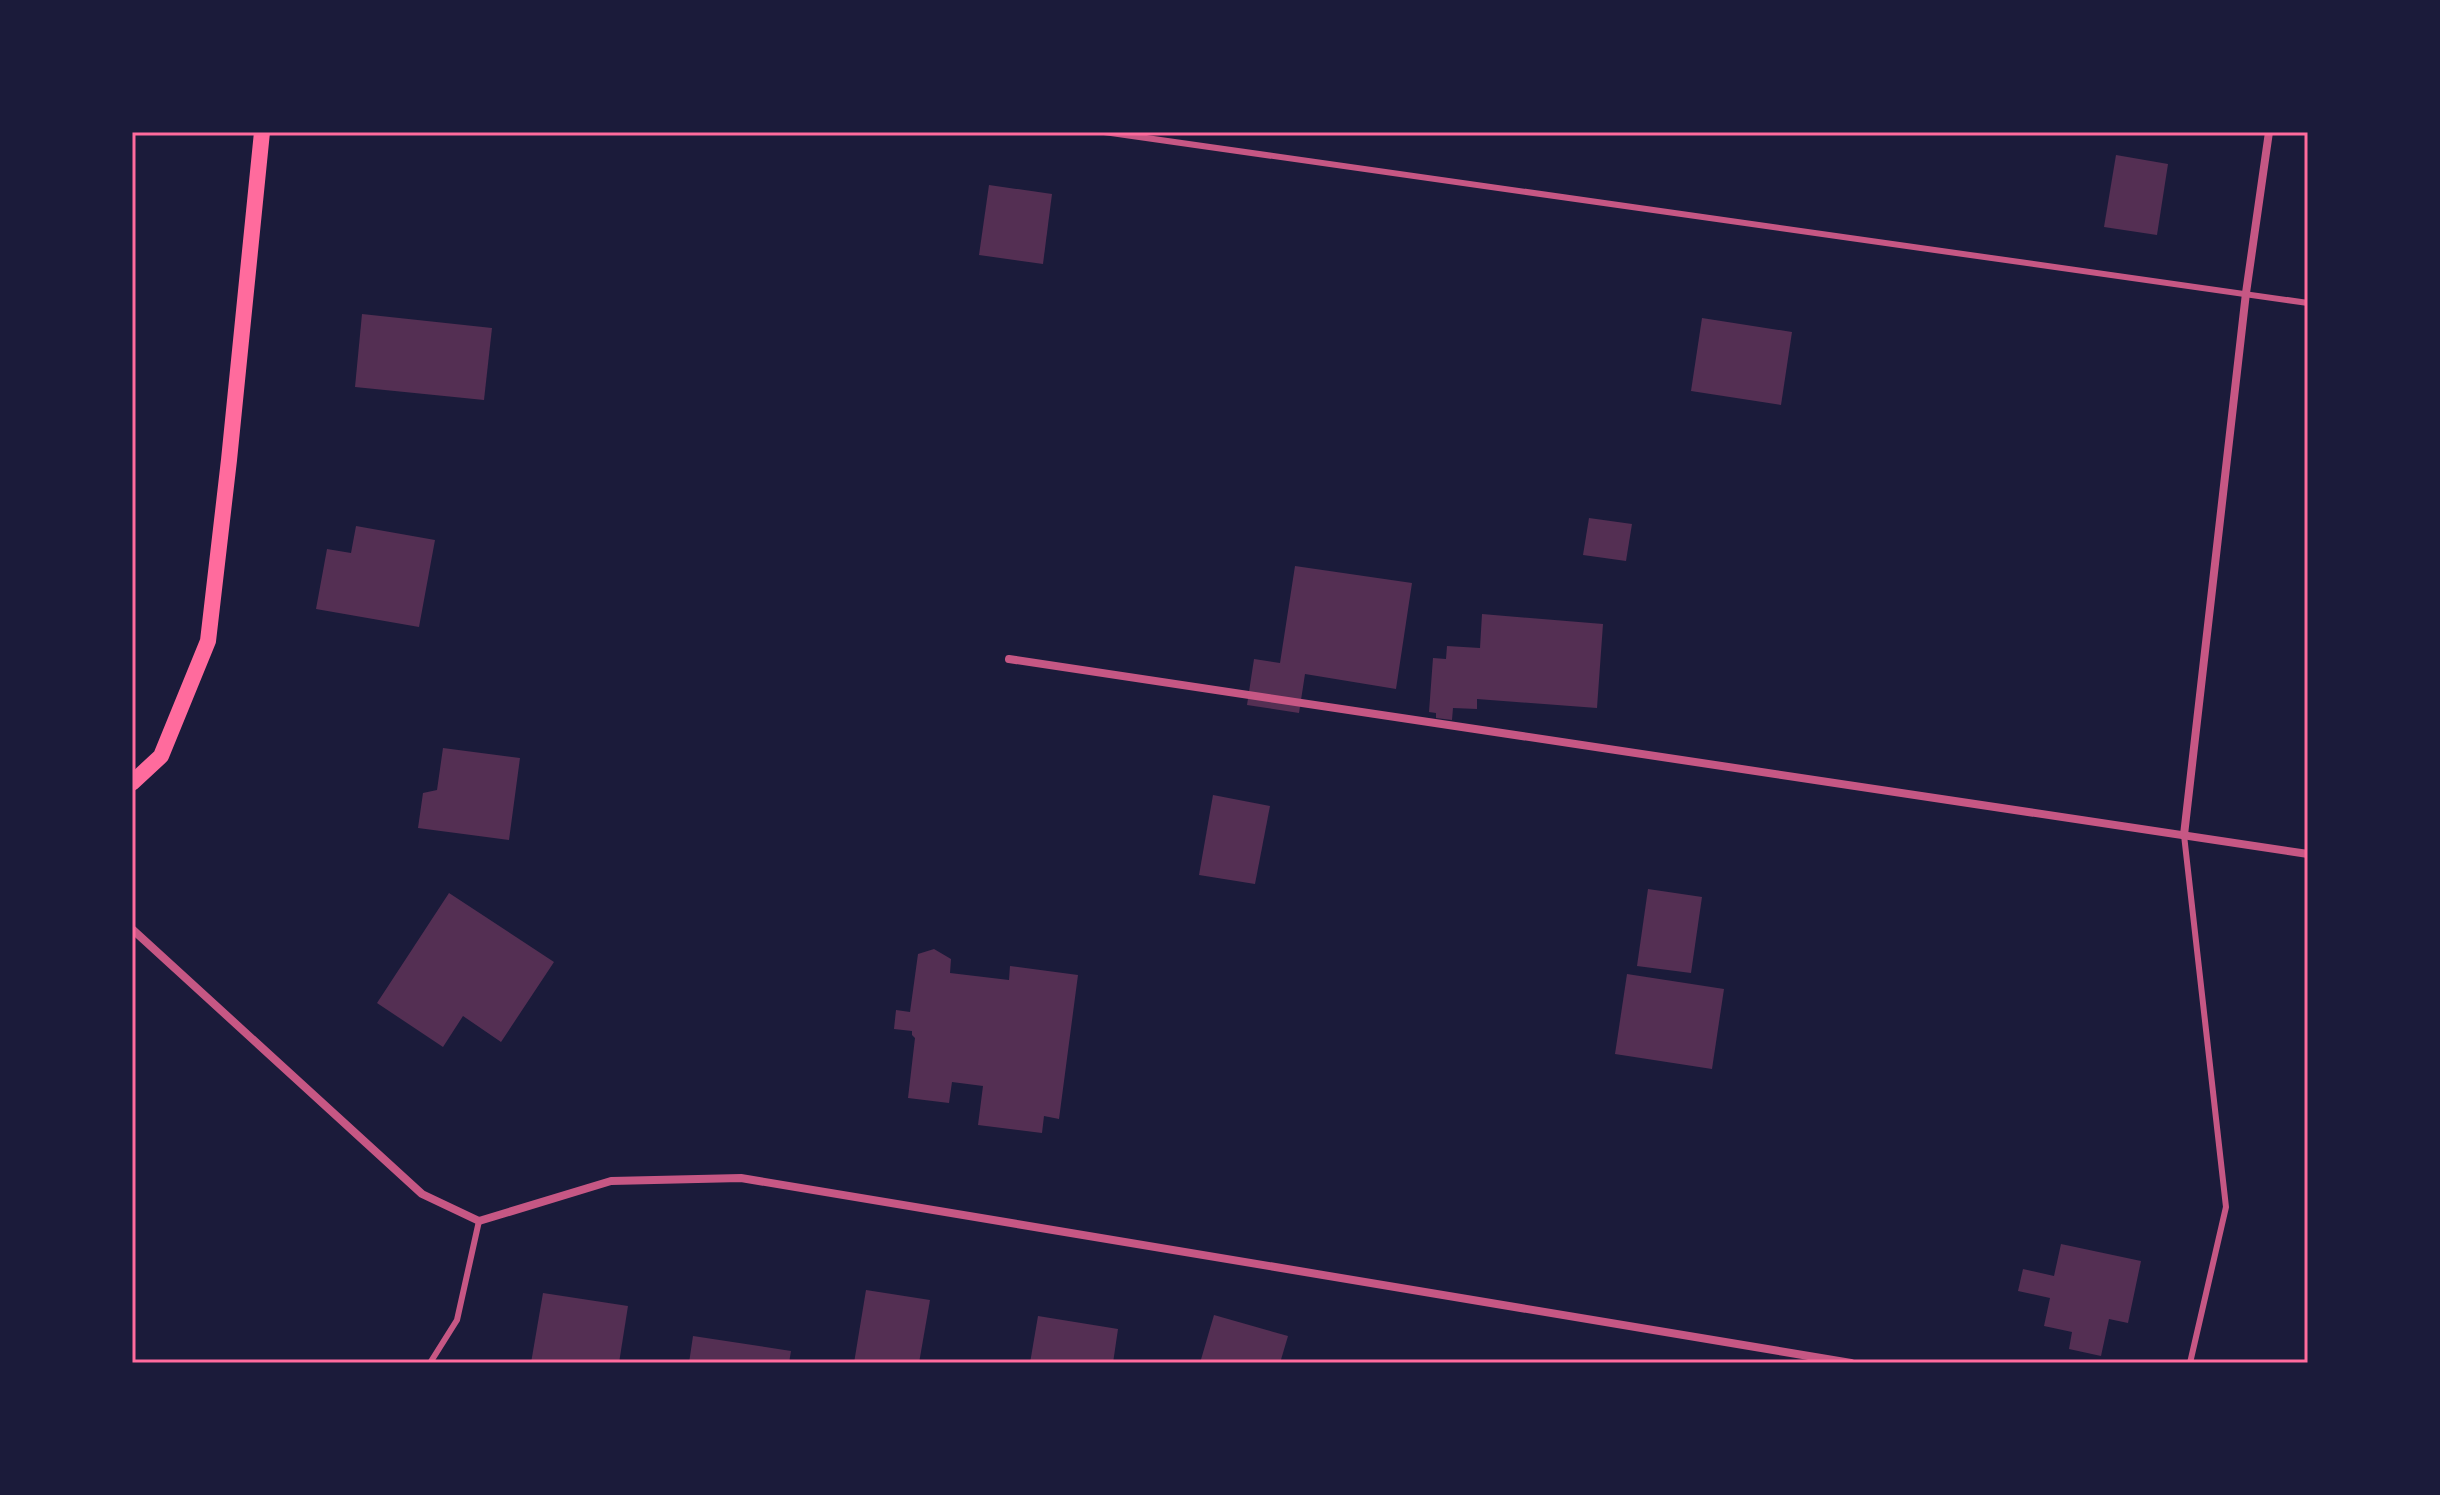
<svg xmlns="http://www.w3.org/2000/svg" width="2440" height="1495" font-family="'Alegreya Sans',sans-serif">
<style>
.building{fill:#542f53}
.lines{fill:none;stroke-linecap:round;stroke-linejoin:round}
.service{stroke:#c65784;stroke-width:6}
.minor{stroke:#c65784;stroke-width:8}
.secondary{stroke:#ff6b9d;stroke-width:16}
.neatline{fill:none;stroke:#ff6b9d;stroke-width:3}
</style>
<rect width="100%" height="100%" fill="#1b1b3a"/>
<g class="building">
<polygon points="2116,155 2168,164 2157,235 2104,227"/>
<polygon points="989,185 1052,194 1043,264 979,255"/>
<polygon points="362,314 492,328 484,400 355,387"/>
<polygon points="1702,318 1792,332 1781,405 1691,391"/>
<polygon points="1589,518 1632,524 1626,561 1583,555"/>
<polygon points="356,526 435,540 419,627 316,609 327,549 351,553"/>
<polygon points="1295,566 1412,583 1396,689 1305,674 1299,713 1247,705 1254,659 1280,663"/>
<polygon points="1482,614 1603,624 1597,708 1477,699 1477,709 1453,708 1452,720 1436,718 1436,713 1429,712 1433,658 1446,659 1447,646 1480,648"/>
<polygon points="443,748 520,758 509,840 418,828 423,793 437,790"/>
<polygon points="1213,795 1270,806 1255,884 1199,875"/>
<polygon points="1648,889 1702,897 1691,973 1637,966"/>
<polygon points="449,893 554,962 501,1042 463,1016 443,1047 377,1003"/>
<polygon points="934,949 951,959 950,973 1009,980 1010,966 1078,975 1059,1119 1044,1116 1042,1133 978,1125 983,1086 952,1082 949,1103 908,1098 915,1038 912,1035 912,1031 894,1029 896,1010 910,1012 918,954"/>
<polygon points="1627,974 1724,989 1712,1069 1615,1054"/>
<polygon points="2061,1244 2141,1261 2128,1323 2109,1319 2101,1356 2069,1349 2072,1332 2044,1326 2050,1298 2018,1291 2023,1269 2054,1276"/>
<polygon points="866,1290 930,1300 919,1363 854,1363"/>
<polygon points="543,1293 628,1306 619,1363 531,1363"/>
<polygon points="1214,1315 1288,1336 1280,1363 1200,1363"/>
<polygon points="1038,1316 1118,1329 1113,1363 1030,1363"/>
<polygon points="693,1336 791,1351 789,1363 689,1363"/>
</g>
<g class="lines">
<g class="service">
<polyline points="1104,132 2308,303"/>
<polyline points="2184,835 2226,1207 2190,1363"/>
<polyline points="430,1363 457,1320 479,1221"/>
</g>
<g class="minor">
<polyline points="1009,659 2308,854"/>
<polyline points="2184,835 2246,293 2269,132"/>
<polyline points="132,929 422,1194 479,1221 611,1181 741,1178 1851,1363"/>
</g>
<polyline class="secondary" points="132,783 161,756 208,641 229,460 262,132"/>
</g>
<rect width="2440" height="1495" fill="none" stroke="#1b1b3a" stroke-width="268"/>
<rect x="134" y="134" width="2172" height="1227" class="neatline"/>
</svg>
